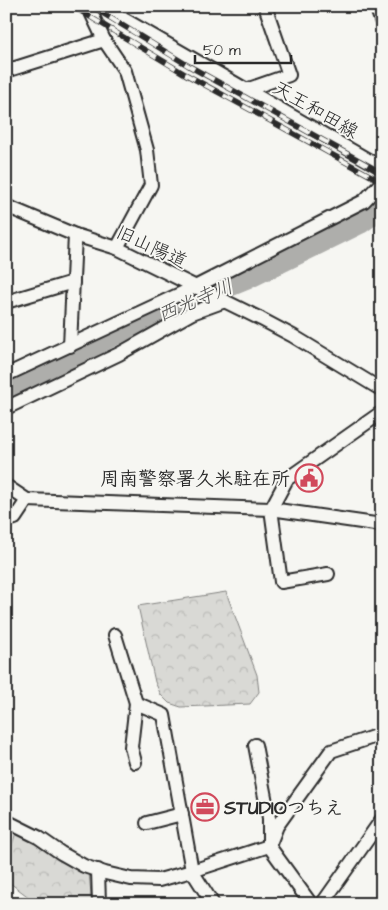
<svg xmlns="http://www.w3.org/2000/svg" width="388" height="910" font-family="'Architects Daughter','Klee One',sans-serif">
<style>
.park{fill:url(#park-crowns);stroke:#828280}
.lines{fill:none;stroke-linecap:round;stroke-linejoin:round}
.river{stroke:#aeaeab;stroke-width:22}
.minor-casing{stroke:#2b2b2b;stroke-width:16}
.minor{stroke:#f6f6f2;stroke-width:12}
.rail-casing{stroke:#2b2b2b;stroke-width:5.5}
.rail{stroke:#f6f6f2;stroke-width:4;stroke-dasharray:11;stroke-linecap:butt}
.labels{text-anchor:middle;stroke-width:4;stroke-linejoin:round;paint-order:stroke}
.street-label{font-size:19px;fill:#2b2b2b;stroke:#f6f6f2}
.poi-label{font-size:19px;font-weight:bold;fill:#2b2b2b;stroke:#f6f6f2;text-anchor:end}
.water-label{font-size:20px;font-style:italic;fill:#525251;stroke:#f6f6f2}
</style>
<defs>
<pattern id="park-crowns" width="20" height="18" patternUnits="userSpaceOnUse" patternTransform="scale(1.25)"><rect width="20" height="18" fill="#d9d9d5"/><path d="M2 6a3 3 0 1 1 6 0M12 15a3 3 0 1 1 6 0" fill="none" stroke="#babab7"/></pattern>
</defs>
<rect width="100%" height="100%" fill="#f6f6f2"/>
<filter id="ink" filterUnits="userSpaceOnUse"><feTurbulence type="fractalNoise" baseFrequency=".02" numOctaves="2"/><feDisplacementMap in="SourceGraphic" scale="10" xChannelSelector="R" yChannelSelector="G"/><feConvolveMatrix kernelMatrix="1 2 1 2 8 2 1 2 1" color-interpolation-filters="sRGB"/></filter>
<g filter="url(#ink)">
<g class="park">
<polygon points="226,592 257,675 259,692 250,704 181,707 169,703 161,695 155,682 138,606"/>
<polygon points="16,832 89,873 92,904 38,904 6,880 9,855"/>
</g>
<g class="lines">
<polyline class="river" points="6,390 127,328 248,278 360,223 382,207"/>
<g class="minor-casing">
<g id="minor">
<polyline points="88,6 104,40"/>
<polyline points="101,6 382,168"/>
<polyline points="376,6 382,23"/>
<polyline points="9,70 104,40 125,71 147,150 151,185 117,248"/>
<polyline points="246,90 289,75 265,6"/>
<polyline points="6,206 75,235 117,248 261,319 293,336 382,390"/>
<polyline points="6,302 73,282"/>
<polyline points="70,346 75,235"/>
<polyline points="6,375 195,287 364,201 382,182"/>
<polyline points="6,408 119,354 192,313 225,301"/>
<polyline points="6,486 27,500 271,509 382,525"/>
<polyline points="6,521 15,518 27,500"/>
<polyline points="328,574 281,582 271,509 287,479 382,412"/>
<polyline points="115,635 136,703 164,715 192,871 213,904"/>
<polyline points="255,745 269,818 269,846 311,904"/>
<polyline points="135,762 131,747 136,703"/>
<polyline points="6,821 38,837 61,853 84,866 105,873 131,879 159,880 192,871 269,846 277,826 331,751 382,734"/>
<polyline points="147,823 182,814"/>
<polyline points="98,870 99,904"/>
<polyline points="322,904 382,819"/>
</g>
</g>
<use href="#minor" class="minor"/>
<g class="rail-casing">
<g id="rail">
<polyline points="72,6 185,74 382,182"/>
<polyline points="91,6 189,66 382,173"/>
</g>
</g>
<use href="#rail" class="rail"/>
</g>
</g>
<defs>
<g id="civic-ring" transform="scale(1.4375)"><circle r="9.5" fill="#f6f6f2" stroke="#d1495b" stroke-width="1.5"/><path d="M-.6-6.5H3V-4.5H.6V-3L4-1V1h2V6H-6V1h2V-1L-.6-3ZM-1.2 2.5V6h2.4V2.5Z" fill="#d1495b"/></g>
<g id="office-ring" transform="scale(1.4375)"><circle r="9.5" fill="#f6f6f2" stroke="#d1495b" stroke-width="1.5"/><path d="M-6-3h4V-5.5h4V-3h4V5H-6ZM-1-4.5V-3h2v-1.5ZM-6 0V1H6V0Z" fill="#d1495b"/></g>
</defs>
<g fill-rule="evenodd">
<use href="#civic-ring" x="309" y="478"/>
<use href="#office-ring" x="205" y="807"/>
</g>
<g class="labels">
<g class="street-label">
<text transform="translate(316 109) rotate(30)" y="7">天王和田線</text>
<text transform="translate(152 246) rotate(25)" y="7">旧山陽道</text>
</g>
<g class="poi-label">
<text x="290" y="485">周南警察署久米駐在所</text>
<text x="224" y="814" text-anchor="start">STUDIOつちえ</text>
</g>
<g class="water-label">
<text transform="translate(195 300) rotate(-23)" y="7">西光寺川</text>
</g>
</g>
<rect width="388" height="910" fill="none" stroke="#f6f6f2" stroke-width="25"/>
<rect x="12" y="12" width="363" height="885" fill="none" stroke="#2b2b2b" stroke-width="2" filter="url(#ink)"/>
<path d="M195 55v8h96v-8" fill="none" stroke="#2b2b2b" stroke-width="2.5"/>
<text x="203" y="55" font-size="15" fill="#2b2b2b" stroke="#f6f6f2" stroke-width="4" paint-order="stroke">50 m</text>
</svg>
